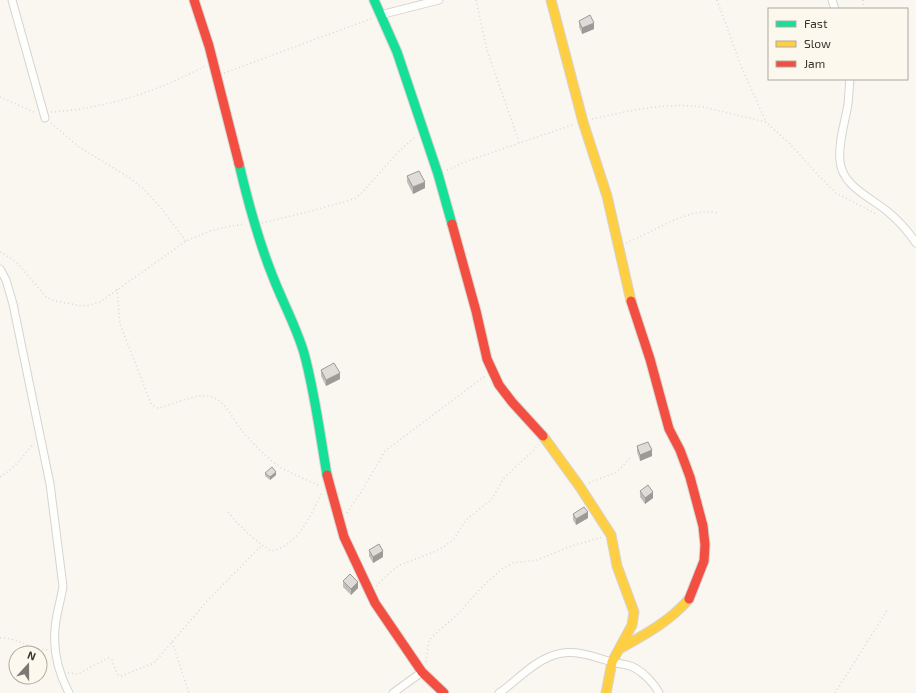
<svg xmlns="http://www.w3.org/2000/svg" width="916" height="693" font-family="'Exo 2',sans-serif">
<style>
.lines{fill:none;stroke-linecap:round;stroke-linejoin:round}
.street-casing{stroke:#d7d4cf;stroke-width:9}
.fast-casing{stroke:#d7d4cf;stroke-width:11}
.slow-casing{stroke:#d7d4cf;stroke-width:11}
.jam-casing{stroke:#d7d4cf;stroke-width:11}
.path{stroke:#d9d8d6;stroke-width:1.5;stroke-dasharray:1 3;stroke-linecap:butt}
.street{stroke:#fefefd;stroke-width:7}
.fast{stroke:#16e098;stroke-width:9}
.slow{stroke:#ffcf43;stroke-width:9}
.jam{stroke:#f24e42;stroke-width:9}
.wall{fill:#c0bdba}
.shaded-wall{fill:#9c9a97}
.building{fill:#dfdcd8;stroke:#9c9a97}
</style>
<rect width="100%" height="100%" fill="#faf7f0"/>
<g class="lines">
<g class="street-casing">
<g id="street">
<polyline points="12,0 45,118"/>
<polyline points="832,0 835,9"/>
<polyline points="380,15 439,0"/>
<path d="M 850,79 C 849,87 849,95 848,104 C 845,123 838,142 840,161 C 842,186 870,197 887,211 C 898,220 908,231 916,243"/>
<path d="M 0,269 L 6,280 L 13,304 L 50,484 L 63,586 C 61,600 56,614 55,629 C 53,651 59,674 69,693"/>
<polyline points="393,693 422,672"/>
<path d="M 499,693 C 516,682 529,665 549,657 C 572,647 590,656 612,662 C 619,664 627,664 633,667 C 643,672 654,683 659,693"/>
</g>
</g>
<g class="fast-casing">
<g id="fast">
<polyline points="374,0 397,52 438,174 452,224"/>
<path d="M 239,164 C 248,202 258,240 273,277 C 283,303 296,326 304,353 C 315,393 320,435 327,475"/>
</g>
</g>
<g class="slow-casing">
<g id="slow">
<polyline points="551,0 583,122 607,196 631,301"/>
<polyline points="543,436 580,487 611,535 617,566 634,612 632,625 612,662 606,693"/>
<path d="M 621,648 C 646,634 670,621 689,599"/>
</g>
</g>
<g class="jam-casing">
<g id="jam">
<polyline points="194,0 209,46 239,164"/>
<polyline points="452,224 476,311 487,359 499,385 512,402 543,436"/>
<polyline points="631,301 650,359 669,429 680,450 690,477 703,526 705,545 704,561 689,599"/>
<polyline points="327,475 344,537 375,603 422,672 444,693"/>
</g>
</g>
<g class="path">
<polyline points="476,0 487,50 519,142"/>
<polyline points="717,0 741,66 766,122"/>
<polyline points="863,0 863,9"/>
<polyline points="224,73 373,18"/>
<polyline points="0,97 36,113"/>
<path d="M 51,112 C 104,109 159,91 205,66"/>
<path d="M 592,119 C 629,111 665,102 703,107 L 766,122 L 789,143 L 820,177 L 836,193 L 878,215"/>
<polyline points="51,123 79,147 130,178 144,189 161,208 186,241"/>
<polyline points="447,170 470,160 575,124"/>
<polyline points="262,223 307,212 354,199 362,193 397,153 415,137"/>
<path d="M 626,243 C 654,232 689,206 718,213"/>
<polyline points="0,252 12,259 20,266 47,298 56,301 82,306 90,305 100,302 186,241 210,231 231,226 245,224"/>
<path d="M 117,289 L 120,324 L 150,401 L 152,405 L 158,408 C 174,405 196,392 211,397 C 225,400 232,418 240,428 C 250,441 264,455 277,465 C 289,473 305,479 318,485"/>
<path d="M 0,477 C 15,468 23,456 34,443"/>
<polyline points="589,483 617,472 632,456"/>
<path d="M 228,512 C 242,529 253,539 271,551 C 297,547 311,515 321,494"/>
<polyline points="347,513 361,492 385,451 485,376"/>
<polyline points="376,586 395,568 400,565 434,552 445,546 454,539 466,520 491,500 504,478 539,445"/>
<path d="M 0,638 C 18,637 30,650 49,650"/>
<polyline points="172,642 189,693"/>
<polyline points="426,662 429,641 433,636 457,615 480,589 503,568 513,563 537,560 574,545 603,537"/>
<polyline points="68,673 78,674 108,658 112,660 117,674 121,676 154,663 208,600 262,545"/>
<polyline points="835,693 888,609"/>
</g>
<use href="#street" class="street"/>
<use href="#fast" class="fast"/>
<use href="#slow" class="slow"/>
<use href="#jam" class="jam"/>
</g>
<g class="wall">
<polygon points="579,21 594,29 582,34 579,27"/>
<polygon points="407,176 425,188 413,194 407,182"/>
<polygon points="321,370 340,379 326,386 321,376"/>
<polygon points="637,446 652,456 640,461 637,452"/>
<polygon points="265,473 276,475 270,480 265,476"/>
<polygon points="640,491 653,498 645,504 640,497"/>
<polygon points="573,514 588,518 576,525 573,520"/>
<polygon points="369,550 383,557 373,563 369,556"/>
<polygon points="343,581 358,588 351,595 343,587"/>
</g>
<g class="shaded-wall">
<polygon points="594,23 594,29 582,34 582,28"/>
<polygon points="425,182 425,188 413,194 413,187"/>
<polygon points="340,373 340,379 326,386 326,380"/>
<polygon points="652,450 652,456 640,461 640,455"/>
<polygon points="276,472 276,475 270,480 270,477"/>
<polygon points="653,492 653,498 645,504 645,498"/>
<polygon points="588,512 588,518 576,525 576,519"/>
<polygon points="383,551 383,557 373,563 373,557"/>
<polygon points="358,582 358,588 351,595 351,589"/>
</g>
<g class="building">
<polygon points="590,15 594,23 582,28 579,21"/>
<polygon points="419,171 425,182 413,187 407,176"/>
<polygon points="334,363 340,373 326,380 321,370"/>
<polygon points="648,442 652,450 640,455 637,446"/>
<polygon points="272,467 276,472 270,477 265,473"/>
<polygon points="648,485 653,492 645,498 640,491"/>
<polygon points="584,507 588,512 576,519 573,514"/>
<polygon points="379,544 383,551 373,557 369,550"/>
<polygon points="350,574 358,582 351,589 343,581"/>
</g>
<rect x="768" y="8" width="140" height="72" fill="#fdf8ed" stroke="#aeaaa1"/>
<rect x="776" y="21" width="20" height="6" fill="#16e098" stroke="#aeaaa1"/>
<text x="804" y="28" font-size="12" fill="#373530">Fast</text>
<rect x="776" y="41" width="20" height="6" fill="#ffcf43" stroke="#aeaaa1"/>
<text x="804" y="48" font-size="12" fill="#373530">Slow</text>
<rect x="776" y="61" width="20" height="6" fill="#f24e42" stroke="#aeaaa1"/>
<text x="804" y="68" font-size="12" fill="#373530">Jam</text>
<g transform="translate(28 665) rotate(21)"><circle r="19" fill="#fdf8ed" stroke="#aeaaa1"/>
<path d="M0-3L7 15L0 10L-7 15Z" fill="#7b7973"/>
<text y="-6" font-size="11" font-weight="bold" text-anchor="middle" fill="#373530">N</text>
</g>
</svg>
